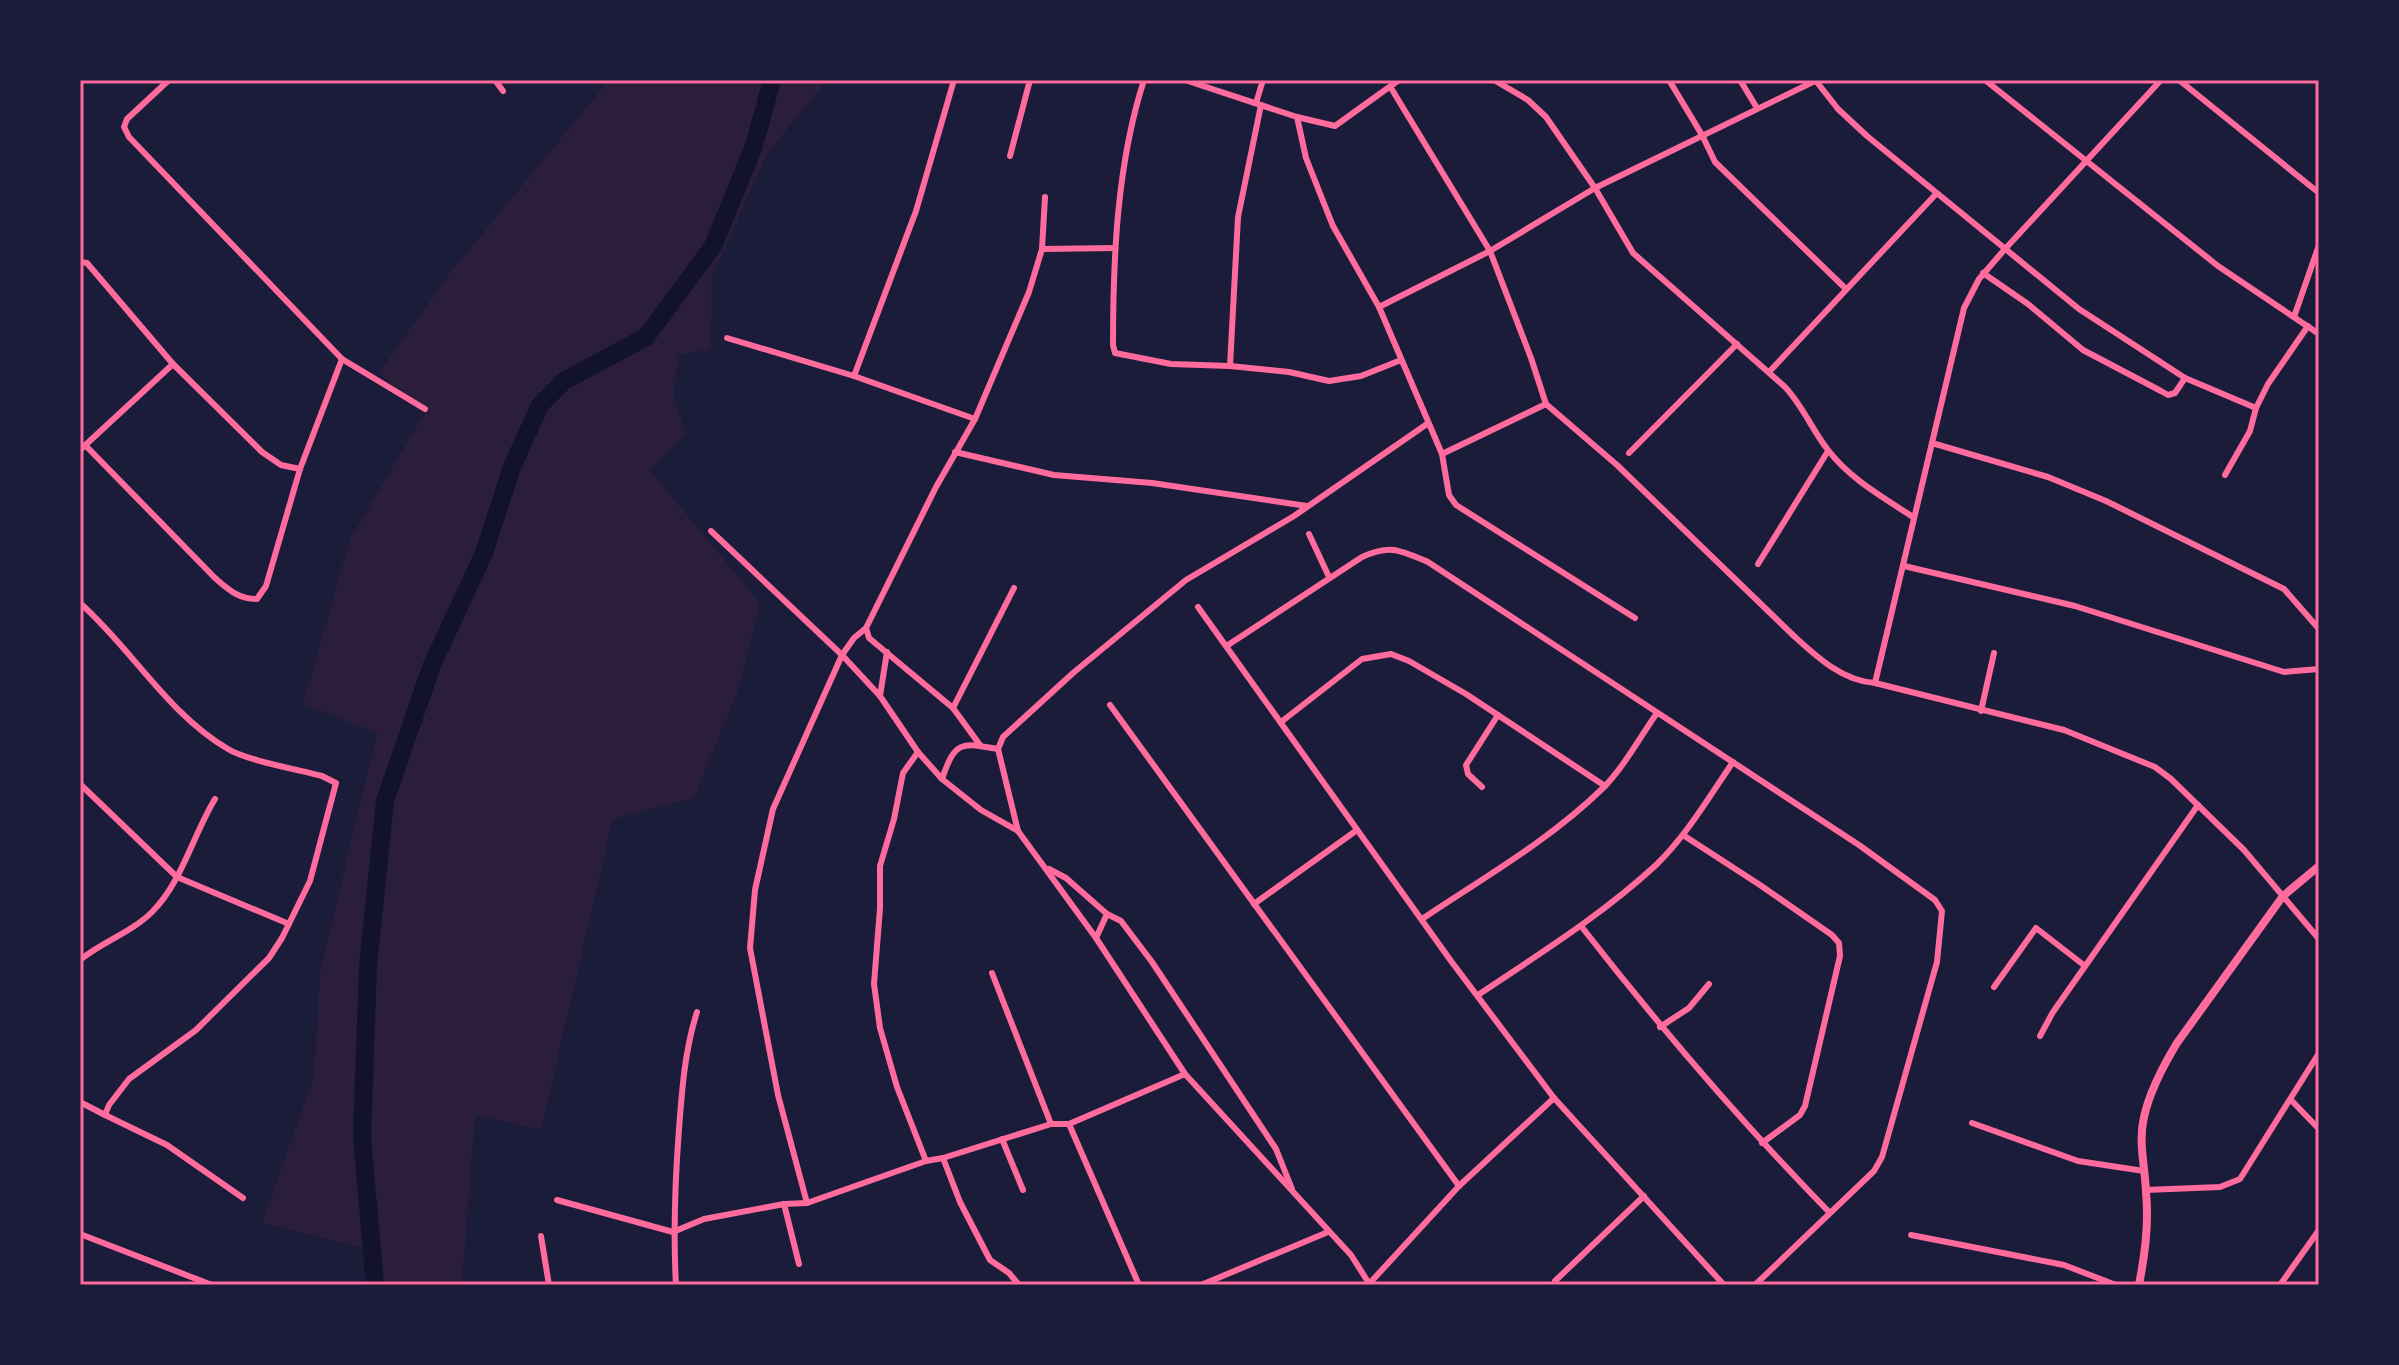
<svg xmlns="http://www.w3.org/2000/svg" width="2399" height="1365" font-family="'Asap Condensed',sans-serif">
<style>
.green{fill:#2a1e3b}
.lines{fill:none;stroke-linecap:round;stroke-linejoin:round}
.river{stroke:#12122b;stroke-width:18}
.minor{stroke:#ff6b9d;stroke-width:6}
.tertiary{stroke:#ff6b9d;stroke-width:8}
.neatline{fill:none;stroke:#ff6b9d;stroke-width:3}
</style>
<rect width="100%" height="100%" fill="#1b1b3a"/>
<polygon class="green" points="609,80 827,80 767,154 712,277 711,349 679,355 673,397 686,433 650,470 760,603 737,693 694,798 613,819 541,1130 475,1115 462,1285 380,1285 371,1250 262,1223 314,1076 320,972 377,733 303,704 350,539 426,411 378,374 450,273"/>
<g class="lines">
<polyline class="river" points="375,1285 362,1137 368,966 385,801 432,665 484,553 512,467 540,405 564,381 646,337 713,246 754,146 772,80"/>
<g class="minor">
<polyline points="169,80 127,119 124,127 129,137 342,359 425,409"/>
<polyline points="495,80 503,91"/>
<path d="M 1144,80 C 1117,164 1113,257 1113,345 L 1115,353 L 1171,364 L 1230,366 L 1289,372 L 1329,381 L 1361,376 L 1401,360"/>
<polyline points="1185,80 1297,117 1335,126 1399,80"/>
<path d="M 1494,80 L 1528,100 L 1546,117 L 1595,188 L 1633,253 L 1785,387 C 1803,406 1812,430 1828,450 C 1850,479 1883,497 1913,517"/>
<polyline points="1669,80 1702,135 1715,162 1846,289"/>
<polyline points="1740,80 1757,108"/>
<polyline points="1985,80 2218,266 2319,334"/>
<polyline points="2179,80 2319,193"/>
<polyline points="1816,81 1838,109 1867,136 2079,309 2185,378 2256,408"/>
<path d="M 1391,88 L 1490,251 L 1531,358 L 1546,404 L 1617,465 L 1795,637 C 1818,658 1843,681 1875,683 L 2064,730 L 2155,767 L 2171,779 L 2244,850 L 2319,939"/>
<polyline points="1256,103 1263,80"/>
<polyline points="1297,117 1306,158 1321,196 1333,226 1379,307 1442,454 1449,495 1456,505 1635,618"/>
<polyline points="1010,156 1030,80"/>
<polyline points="1042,249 1115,248"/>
<polyline points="80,262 87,263 173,364 262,452 281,465 300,469"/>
<polyline points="1983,273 2028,304 2083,350 2161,391 2168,395 2175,393 2185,378"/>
<polyline points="1379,307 1490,251 1595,188 1817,80"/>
<polyline points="2294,317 2319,245"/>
<polyline points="727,338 854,376 975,419"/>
<polyline points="1230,366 1238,217 1261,105"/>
<polyline points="1769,372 1936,194"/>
<polyline points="854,376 916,211 954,80"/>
<polyline points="1932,443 2048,477 2106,501 2284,589 2319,629"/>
<path d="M 86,446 L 215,578 C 228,589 238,599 257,599 L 266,586 L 300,469 L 342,359"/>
<polyline points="80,450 173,364"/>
<polyline points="955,452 1054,475 1152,483 1307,506"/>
<polyline points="1629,453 1737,344"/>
<polyline points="1442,454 1546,404"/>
<polyline points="2225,475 2250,431 2256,408 2268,384 2308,326"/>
<polyline points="711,531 842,655 880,696 918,752 942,779 981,810 1018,831 1096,938 1185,1074 1351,1255 1370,1285"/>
<polyline points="1309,534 1329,577"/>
<polyline points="1758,564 1828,451"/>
<polyline points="1904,566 2075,606 2284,672 2319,669"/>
<path d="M 80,603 C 132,649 167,713 228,749 C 245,760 300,770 322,776 L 336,783 L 310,881 L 282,938 L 269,958 L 196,1030 L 129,1079 L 109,1105 L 105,1115 L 80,1102"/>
<polyline points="1198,607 1451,961 1554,1098 1724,1285"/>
<polyline points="866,628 869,638 953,708 980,745"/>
<path d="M 1228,645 L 1362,557 C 1390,544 1400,550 1428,562 L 1859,845 L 1935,900 L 1942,911 L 1937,962 L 1882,1157 L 1874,1171 L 1755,1285"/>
<polyline points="1875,683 1964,308 1979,279 2005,249 2161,80"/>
<polyline points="880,696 887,652"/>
<polyline points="1110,705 1459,1186"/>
<polyline points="953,708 1014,588"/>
<polyline points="1981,711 1994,653"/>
<polyline points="1281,722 1362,659 1391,654 1409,661 1466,694 1605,786"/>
<polyline points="918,752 903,773 894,819 880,866 880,908 874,984 880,1028 897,1087 926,1161"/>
<path d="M 942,779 C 955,741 961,742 998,749"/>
<polyline points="80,784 177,877 289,924"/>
<polyline points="1482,787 1468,774 1466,765 1498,715"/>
<polyline points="1018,831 998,749 1003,737 1073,673 1186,580 1294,516 1427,424"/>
<polyline points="1683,835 1760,885 1832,935 1839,943 1840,956 1805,1106 1800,1115 1762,1143"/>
<polyline points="1049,869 1066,878 1107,914 1121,921 1152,962 1276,1149 1292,1189"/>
<polyline points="1254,904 1357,830"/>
<path d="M 1422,919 C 1483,878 1550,840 1603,788 C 1624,767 1640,737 1657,713"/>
<path d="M 1581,926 C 1659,1026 1741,1122 1829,1212"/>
<polyline points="1096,938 1107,914"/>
<path d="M 80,960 C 102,942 132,932 152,912 C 182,882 193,835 215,799"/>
<polyline points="992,973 1051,1124"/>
<polyline points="1994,987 2036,928 2085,966"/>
<path d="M 1478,995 C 1539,954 1602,915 1656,865 C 1687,835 1709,797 1733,762"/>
<polyline points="1660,1027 1689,1008 1709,984"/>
<polyline points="2040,1036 2053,1012 2198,805"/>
<polyline points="2291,1100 2319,1129"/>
<polyline points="105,1115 167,1145 243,1198"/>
<polyline points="1972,1123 2078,1161 2144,1171"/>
<polyline points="1069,1124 1139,1285"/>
<polyline points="1002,1139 1023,1190"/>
<polyline points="943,1158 960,1202 990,1260 1009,1273 1019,1285"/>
<polyline points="2146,1190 2220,1187 2240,1179 2319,1053"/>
<polyline points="557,1200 673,1232 704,1219 784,1204 807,1203 926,1161 943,1158 1051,1124 1069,1124 1185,1074"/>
<polyline points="807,1203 778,1095 750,948 755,890 773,809 842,655 854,638 866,628 936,487 975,419 1029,292 1042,249 1045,197"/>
<polyline points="784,1204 799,1264"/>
<polyline points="80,1234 212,1285"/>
<polyline points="1911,1235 2064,1265 2116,1285"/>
<polyline points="541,1236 549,1285"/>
<polyline points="1369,1284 1459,1186 1554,1098"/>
<path d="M 676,1285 C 673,1232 675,1181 679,1129 C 682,1089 685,1049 697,1012"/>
<polyline points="1201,1285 1328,1232"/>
<polyline points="1554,1285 1555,1281 1644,1196"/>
<polyline points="2280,1285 2319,1230"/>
</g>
<path class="tertiary" d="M 2139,1285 C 2145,1253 2149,1224 2146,1192 C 2145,1166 2138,1142 2144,1117 C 2150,1090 2163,1066 2177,1043 L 2283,896 L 2319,866"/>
</g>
<rect width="2399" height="1365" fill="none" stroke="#1b1b3a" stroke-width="164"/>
<rect x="82" y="82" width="2235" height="1201" class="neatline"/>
</svg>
